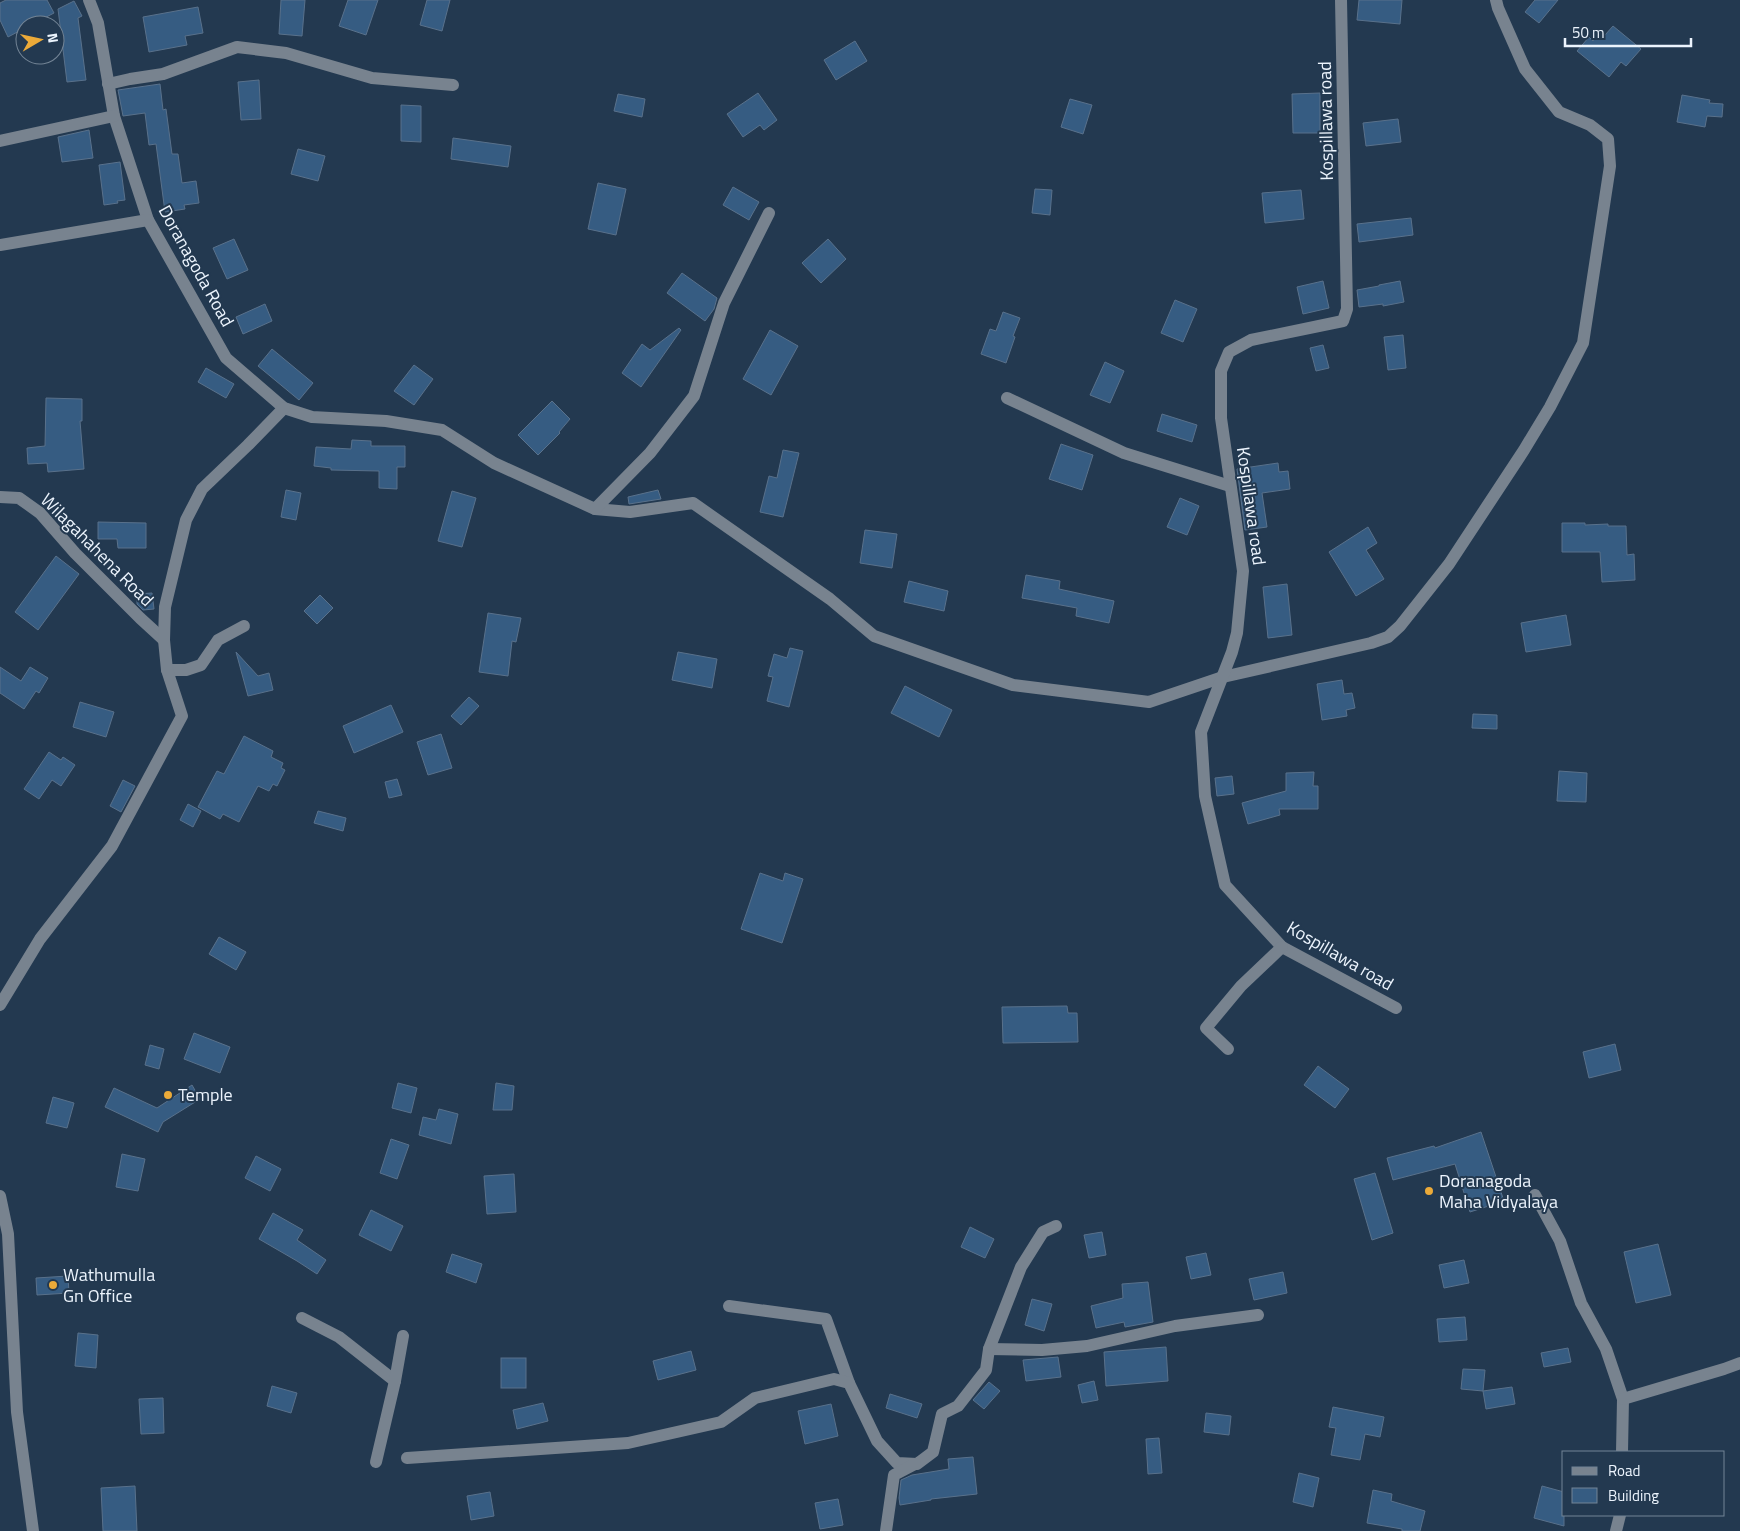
<svg xmlns="http://www.w3.org/2000/svg" width="1740" height="1531" font-family="'Titillium Web',sans-serif">
<style>
.building{fill:#365c82;stroke:#59718b}
.lines{fill:none;stroke-linecap:round;stroke-linejoin:round}
.minor{stroke:#78838f;stroke-width:12}
.poi-dot{fill:#ebaa39;stroke:#233950;stroke-width:2}
.labels{text-anchor:middle;stroke-width:4;stroke-linejoin:round;paint-order:stroke}
.street-label{font-size:18px;fill:#ecf4fd;stroke:#233950}
.poi-label{font-size:18px;fill:#ecf4fd;stroke:#233950;text-anchor:start}
</style>
<rect width="100%" height="100%" fill="#233950"/>
<g class="building">
<polygon points="6,0 47,0 54,13 31,25 25,25 25,28 8,37 0,20 0,3"/>
<polygon points="281,0 305,0 302,36 279,34"/>
<polygon points="348,0 378,0 366,35 339,26"/>
<polygon points="427,0 450,0 442,31 420,25"/>
<polygon points="1359,0 1402,0 1400,24 1357,20"/>
<polygon points="1535,0 1558,0 1539,23 1525,12"/>
<polygon points="74,1 82,16 78,18 86,80 67,82 58,9"/>
<polygon points="198,7 203,33 185,36 187,45 149,52 143,17"/>
<polygon points="1613,26 1641,49 1626,66 1621,62 1609,77 1577,51 1589,37 1593,41 1600,31 1605,35"/>
<polygon points="855,41 867,61 836,80 824,60"/>
<polygon points="259,80 261,119 241,120 238,82"/>
<polygon points="160,84 163,110 166,109 172,154 178,154 182,183 196,181 199,203 184,205 185,209 165,212 156,144 149,145 145,113 123,116 118,90"/>
<polygon points="758,93 777,120 764,130 760,125 743,137 727,114"/>
<polygon points="1320,93 1320,133 1293,133 1292,94"/>
<polygon points="618,94 645,99 642,117 614,111"/>
<polygon points="1682,95 1710,100 1709,103 1723,104 1722,117 1707,116 1705,127 1677,122"/>
<polygon points="1070,99 1092,105 1083,134 1061,127"/>
<polygon points="401,105 421,106 421,142 401,141"/>
<polygon points="1398,119 1401,142 1366,146 1363,123"/>
<polygon points="89,130 93,158 62,162 58,137"/>
<polygon points="453,138 511,146 508,167 451,159"/>
<polygon points="298,149 325,156 318,181 291,174"/>
<polygon points="120,162 125,200 117,201 118,203 104,205 99,165"/>
<polygon points="598,183 626,189 616,235 588,229"/>
<polygon points="733,187 759,202 749,220 723,205"/>
<polygon points="1035,189 1052,190 1050,215 1032,213"/>
<polygon points="1301,190 1304,219 1265,223 1262,193"/>
<polygon points="1411,218 1413,235 1359,242 1357,224"/>
<polygon points="234,239 248,270 227,279 213,248"/>
<polygon points="828,239 846,259 821,283 802,263"/>
<polygon points="682,273 717,298 714,309 705,321 667,293"/>
<polygon points="1323,281 1329,308 1303,314 1297,287"/>
<polygon points="1400,281 1404,302 1383,306 1383,304 1359,307 1357,290 1379,286 1379,285"/>
<polygon points="1175,300 1197,309 1183,342 1161,333"/>
<polygon points="265,304 272,321 243,334 236,317"/>
<polygon points="1003,312 1020,318 1013,336 1015,337 1006,363 981,354 990,329 996,331"/>
<polygon points="679,328 681,330 641,387 622,373 642,344 650,350"/>
<polygon points="770,330 798,346 771,395 743,379"/>
<polygon points="1403,335 1406,368 1388,370 1384,337"/>
<polygon points="1323,345 1329,368 1316,371 1310,348"/>
<polygon points="272,349 313,383 299,400 258,366"/>
<polygon points="1105,362 1124,371 1110,403 1090,395"/>
<polygon points="414,365 433,379 414,405 394,391"/>
<polygon points="206,368 234,384 226,398 198,382"/>
<polygon points="46,398 82,399 82,421 80,421 84,469 48,472 47,463 28,464 27,448 45,446"/>
<polygon points="552,401 570,419 559,432 560,433 538,455 518,435"/>
<polygon points="1162,414 1197,425 1192,442 1157,431"/>
<polygon points="352,440 371,441 371,446 405,446 405,467 397,467 397,489 379,488 379,471 331,470 331,468 314,466 316,447 351,449"/>
<polygon points="1061,444 1093,455 1082,490 1049,479"/>
<polygon points="783,450 799,453 783,517 760,512 769,476 777,478"/>
<polygon points="1278,463 1279,472 1288,471 1290,489 1262,493 1267,527 1245,530 1237,469"/>
<polygon points="286,490 301,493 296,520 281,517"/>
<polygon points="658,490 661,499 629,504 628,497"/>
<polygon points="452,491 476,498 462,547 438,541"/>
<polygon points="1180,498 1199,506 1187,535 1167,527"/>
<polygon points="98,522 146,523 146,548 118,548 117,539 98,539"/>
<polygon points="1562,523 1585,523 1585,525 1608,524 1608,526 1626,526 1627,555 1634,554 1635,580 1602,582 1600,552 1562,552"/>
<polygon points="1368,527 1377,543 1366,550 1384,579 1356,596 1329,552"/>
<polygon points="865,530 897,534 892,568 860,563"/>
<polygon points="56,556 79,574 38,630 15,612"/>
<polygon points="1026,575 1060,581 1059,589 1114,601 1109,623 1076,616 1077,608 1022,598"/>
<polygon points="909,581 948,591 944,611 904,602"/>
<polygon points="1287,584 1292,635 1268,638 1263,587"/>
<polygon points="152,593 154,609 143,610 137,604 137,594"/>
<polygon points="320,595 333,608 317,624 304,611"/>
<polygon points="488,613 521,618 516,642 512,641 508,676 479,672"/>
<polygon points="1566,615 1571,645 1526,652 1521,623"/>
<polygon points="790,648 803,651 789,707 767,701 773,677 768,676 774,654 787,658"/>
<polygon points="236,652 258,676 269,673 273,690 248,696"/>
<polygon points="678,652 717,659 712,688 672,680"/>
<polygon points="0,667 21,681 30,667 48,678 39,693 36,691 24,709 0,693"/>
<polygon points="1342,680 1344,694 1352,693 1355,708 1346,710 1347,716 1322,720 1317,684"/>
<polygon points="905,686 952,710 939,737 891,713"/>
<polygon points="469,697 479,706 461,725 451,716"/>
<polygon points="80,702 114,712 106,737 73,727"/>
<polygon points="391,705 403,732 354,753 343,726"/>
<polygon points="1473,714 1497,715 1497,729 1472,728"/>
<polygon points="441,734 452,768 428,775 417,742"/>
<polygon points="244,736 273,751 271,757 283,763 281,768 285,770 277,786 273,784 269,791 258,786 239,822 223,814 220,819 198,807 217,771 224,774"/>
<polygon points="49,752 61,760 63,757 75,765 61,786 52,780 39,799 24,789"/>
<polygon points="1559,771 1587,773 1586,802 1557,801"/>
<polygon points="1314,772 1313,786 1318,786 1318,809 1279,809 1280,815 1248,824 1242,803 1286,791 1286,773"/>
<polygon points="1232,776 1234,794 1217,796 1215,778"/>
<polygon points="397,779 402,795 389,798 385,782"/>
<polygon points="123,780 135,786 121,812 110,806"/>
<polygon points="188,804 201,811 193,827 180,820"/>
<polygon points="318,811 346,818 343,831 314,823"/>
<polygon points="760,873 783,881 785,873 803,879 782,943 741,929"/>
<polygon points="219,937 246,952 236,970 209,954"/>
<polygon points="1067,1006 1068,1013 1077,1013 1078,1042 1003,1043 1002,1007"/>
<polygon points="194,1033 230,1047 220,1073 184,1059"/>
<polygon points="1615,1044 1621,1070 1589,1078 1583,1052"/>
<polygon points="150,1045 164,1049 159,1069 145,1065"/>
<polygon points="1318,1066 1349,1089 1335,1108 1304,1085"/>
<polygon points="398,1083 417,1088 411,1113 392,1108"/>
<polygon points="496,1083 514,1086 512,1110 493,1110"/>
<polygon points="192,1085 200,1099 163,1122 158,1132 105,1107 114,1088 157,1108"/>
<polygon points="53,1097 74,1103 67,1128 46,1123"/>
<polygon points="439,1109 458,1114 451,1144 419,1135 423,1117 436,1120"/>
<polygon points="1481,1132 1504,1201 1470,1212 1455,1164 1393,1180 1387,1158 1434,1146 1435,1148"/>
<polygon points="391,1139 409,1145 397,1179 380,1173"/>
<polygon points="122,1154 145,1159 138,1191 116,1187"/>
<polygon points="256,1156 281,1169 270,1191 245,1178"/>
<polygon points="1375,1173 1393,1233 1372,1240 1354,1179"/>
<polygon points="514,1174 516,1212 487,1214 484,1176"/>
<polygon points="371,1210 403,1226 391,1251 359,1235"/>
<polygon points="273,1213 303,1230 297,1240 326,1260 317,1274 297,1261 259,1239"/>
<polygon points="970,1227 994,1239 985,1258 961,1247"/>
<polygon points="1102,1232 1106,1255 1089,1258 1084,1235"/>
<polygon points="1658,1244 1671,1295 1636,1303 1624,1252"/>
<polygon points="1206,1253 1211,1275 1191,1279 1186,1257"/>
<polygon points="452,1254 482,1264 476,1283 446,1272"/>
<polygon points="1464,1260 1469,1283 1444,1288 1439,1265"/>
<polygon points="1283,1272 1287,1293 1254,1300 1249,1279"/>
<polygon points="68,1276 69,1293 37,1295 36,1278"/>
<polygon points="1148,1282 1153,1322 1125,1327 1124,1322 1096,1328 1091,1306 1123,1298 1122,1284"/>
<polygon points="1032,1299 1052,1304 1044,1331 1025,1325"/>
<polygon points="1465,1317 1467,1340 1439,1342 1437,1319"/>
<polygon points="78,1333 98,1335 96,1368 75,1366"/>
<polygon points="1166,1347 1168,1381 1106,1386 1104,1352"/>
<polygon points="1568,1348 1571,1362 1544,1367 1541,1353"/>
<polygon points="691,1351 696,1370 658,1380 653,1361"/>
<polygon points="1058,1357 1061,1377 1026,1381 1023,1360"/>
<rect x="501" y="1358" width="25" height="30"/>
<polygon points="1463,1369 1485,1370 1483,1391 1461,1389"/>
<polygon points="1094,1381 1098,1400 1082,1403 1078,1385"/>
<polygon points="989,1382 1000,1391 984,1409 973,1400"/>
<polygon points="272,1386 297,1393 291,1413 267,1406"/>
<polygon points="1512,1387 1515,1404 1486,1409 1483,1391"/>
<polygon points="890,1394 922,1404 917,1418 886,1408"/>
<polygon points="163,1398 164,1433 141,1434 139,1399"/>
<polygon points="543,1403 548,1421 517,1429 513,1410"/>
<polygon points="831,1404 838,1436 805,1444 798,1411"/>
<polygon points="1333,1407 1384,1417 1380,1437 1365,1434 1360,1460 1331,1455 1336,1428 1329,1427"/>
<polygon points="1206,1413 1231,1416 1229,1435 1204,1432"/>
<polygon points="1159,1438 1162,1473 1148,1474 1146,1439"/>
<polygon points="973,1457 977,1494 931,1499 931,1500 900,1505 899,1498 901,1480 912,1475 949,1469 948,1459"/>
<polygon points="1299,1473 1319,1478 1313,1507 1293,1502"/>
<polygon points="135,1486 137,1531 103,1531 101,1488"/>
<polygon points="1542,1486 1564,1492 1564,1526 1534,1518"/>
<polygon points="1373,1490 1392,1494 1391,1501 1425,1511 1420,1531 1402,1531 1402,1529 1367,1523"/>
<polygon points="490,1492 494,1516 471,1520 467,1496"/>
<polygon points="838,1499 843,1525 820,1529 815,1503"/>
</g>
<g class="lines">
<g class="minor">
<polyline points="89,0 98,23 114,116 148,220 226,358 284,408 312,417 386,421 442,430 494,463 595,509 630,512 693,503 830,599 874,636 1013,685 1149,702 1223,677 1371,643 1388,637 1400,626 1449,564 1524,450 1550,407 1583,343 1610,166 1608,139 1590,125 1559,112 1525,69 1498,8 1496,0"/>
<polyline points="1341,0 1347,309 1343,321 1251,340 1229,352 1221,371 1221,418 1243,571 1237,633 1232,652 1201,732 1205,796 1225,885 1282,947 1396,1008"/>
<polyline points="108,84 130,79 163,74 237,47 286,53 372,78 453,85"/>
<polyline points="0,141 114,116"/>
<polyline points="0,245 148,220"/>
<polyline points="1007,398 1124,453 1230,486"/>
<polyline points="0,497 19,498 40,513 75,553 140,618 164,640"/>
<polyline points="595,509 650,453 694,396 724,303 769,213"/>
<polyline points="167,670 186,670 201,665 218,640 244,626"/>
<polyline points="0,1005 40,939 112,846 182,716 167,670 164,640 165,607 186,520 202,489 248,445 284,408"/>
<polyline points="1228,1049 1206,1028 1241,986 1282,947"/>
<polyline points="1535,1195 1560,1241 1581,1303 1606,1349 1623,1399 1622,1452"/>
<polyline points="0,1196 8,1234 17,1412 33,1531"/>
<polyline points="729,1306 826,1319 849,1383"/>
<polyline points="302,1318 339,1337 395,1381"/>
<polyline points="989,1349 1042,1350 1087,1346 1175,1326 1258,1315"/>
<polyline points="1623,1399 1724,1369 1740,1363"/>
<polyline points="407,1458 628,1443 721,1422 755,1398 834,1379 849,1383 877,1441 897,1463 917,1464 933,1452 942,1414 958,1406 986,1370 989,1349 1021,1267 1043,1232 1056,1226"/>
<polyline points="376,1462 395,1381 403,1336"/>
<polyline points="886,1531 894,1475 915,1464"/>
<polyline points="1616,1531 1620,1515"/>
</g>
</g>
<g class="poi-dot">
<circle cx="168" cy="1095" r="5"/>
<circle cx="1429" cy="1191" r="5"/>
<circle cx="53" cy="1285" r="5"/>
</g>
<g class="labels">
<g class="street-label">
<text transform="translate(1326 121) rotate(-91)" y="6">Kospillawa road</text>
<text transform="translate(196 266) rotate(61)" y="6">Doranagoda Road</text>
<text transform="translate(1251 506) rotate(82)" y="6">Kospillawa road</text>
<text transform="translate(97 550) rotate(45)" y="6">Wilagahahena Road</text>
<text transform="translate(1340 956) rotate(30)" y="6">Kospillawa road</text>
</g>
<g class="poi-label">
<text x="178" y="1101">Temple</text>
<text x="1439" y="1187">Doranagoda<tspan x="1439" dy="21">Maha Vidyalaya</tspan></text>
<text x="63" y="1281">Wathumulla<tspan x="63" dy="21">Gn Office</tspan></text>
</g>
</g>
<rect x="1562" y="1451" width="162" height="65" fill="#233950" stroke="#738495"/>
<rect x="1572" y="1467" width="25" height="8" fill="#78838f" stroke="#738495"/>
<text x="1608" y="1476" font-size="15" fill="#ecf4fd">Road</text>
<rect x="1572" y="1488" width="25" height="15" fill="#365c82" stroke="#738495"/>
<text x="1608" y="1501" font-size="15" fill="#ecf4fd">Building</text>
<g transform="translate(40 40) rotate(81)"><circle r="24" fill="#233950" stroke="#738495"/>
<path d="M0-4L9 19L0 12L-9 19Z" fill="#ebaa39"/>
<text y="-8" font-size="14" font-weight="bold" text-anchor="middle" fill="#ecf4fd">N</text>
</g>
<path d="M1565 38v8h126v-8" fill="none" stroke="#ecf4fd" stroke-width="2.5"/>
<text x="1572" y="38" font-size="15" fill="#ecf4fd" stroke="#233950" stroke-width="4" paint-order="stroke">50 m</text>
</svg>
